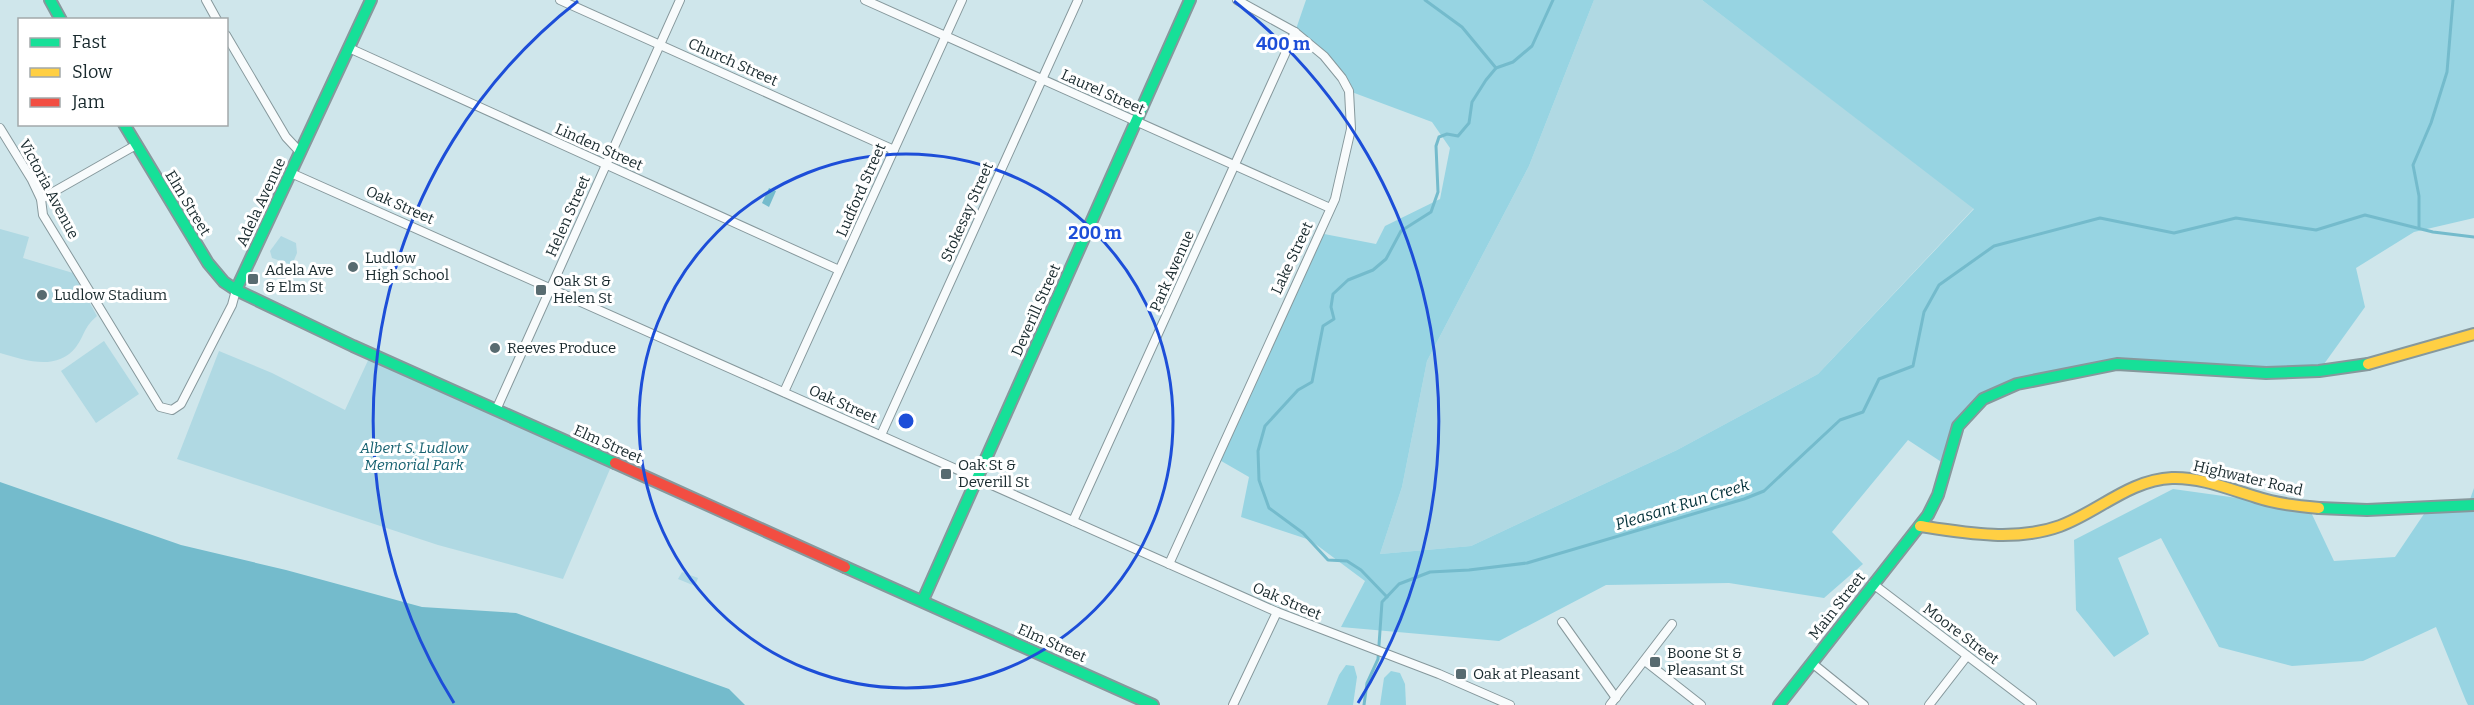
<svg xmlns="http://www.w3.org/2000/svg" width="2474" height="705" font-family="Bitter,serif">
<style>
.green{fill:#b0d9e3}
.forest{fill:#97d4e2}
.water{fill:#74bbcc}
.lines{fill:none;stroke-linecap:round;stroke-linejoin:round}
.stream{stroke:#74bbcc;stroke-width:3}
.street-casing{stroke:#86989c;stroke-width:10}
.fast-casing{stroke:#86989c;stroke-width:14}
.slow-casing{stroke:#86989c;stroke-width:14}
.jam-casing{stroke:#86989c;stroke-width:14}
.street{stroke:#f8fbfc;stroke-width:8}
.fast{stroke:#16e098;stroke-width:10}
.slow{stroke:#ffcf43;stroke-width:10}
.jam{stroke:#f24e42;stroke-width:10}
.ring{fill:none;stroke:#1d4ed8;stroke-width:3}
.poi-dot{fill:#586b70;stroke:#fff;stroke-width:2}
.labels{text-anchor:middle;stroke-width:6;stroke-linejoin:round;paint-order:stroke}
.street-label{font-size:15px;fill:#18292d;stroke:#fff}
.poi-label{font-size:15px;fill:#18292d;stroke:#fff;text-anchor:start}
.park-label{font-size:15px;font-style:italic;fill:#166170;stroke:#fff}
.water-label{font-size:16px;font-style:italic;fill:#023039;stroke:#fff}
.centre{fill:#1d4ed8;stroke:#fff;stroke-width:3}
.ring-label{font-size:18px;text-anchor:middle;font-weight:bold;fill:#1d4ed8;stroke:#fff;stroke-width:6;stroke-linejoin:round;paint-order:stroke}
</style>
<rect width="100%" height="100%" fill="#cfe6eb"/>
<g class="green">
<polygon points="1594,0 1702,0 1974,208 1818,374 1677,450 1471,546 1380,554 1402,487 1427,361 1529,166"/>
<path d="M 0,229 L 29,237 L 23,258 L 73,273 L 97,316 C 83,328 85,335 76,347 C 56,372 25,360 0,353 Z"/>
<polygon points="281,236 296,243 297,253 292,265 272,258 270,251"/>
<polygon points="104,341 139,394 96,423 61,371"/>
<polygon points="219,351 272,373 345,410 371,354 613,462 563,579 438,545 177,459"/>
<polygon points="682,572 698,578 695,586 678,579"/>
</g>
<g class="forest">
<polygon points="1306,0 1594,0 1529,166 1427,361 1402,487 1380,554 1471,546 1677,450 1818,374 1974,209 1702,0 2474,0 2474,218 2414,232 2356,268 2365,307 2319,371 2117,364 2071,372 1983,399 1958,426 1946,465 1908,440 1832,532 1863,564 1824,598 1729,583 1606,585 1499,641 1341,627 1365,581 1310,540 1241,517 1249,477 1216,458 1319,233 1376,244 1385,226 1440,199 1450,148 1432,122 1349,91 1342,78 1295,32"/>
<polygon points="2474,488 2474,705 2468,705 2466,701 2436,627 2363,661 2292,666 2219,647 2161,538 2118,558 2149,634 2114,657 2076,610 2074,540 2173,489 2309,508 2334,561 2395,557 2430,505 2468,505"/>
<polygon points="1346,665 1354,666 1357,677 1353,705 1327,705 1339,675"/>
<polygon points="1391,671 1400,673 1405,684 1406,705 1380,705 1384,678"/>
</g>
<g class="water">
<polygon points="769,188 776,191 769,207 762,203"/>
<polygon points="0,482 181,545 286,570 422,607 516,613 729,689 745,705 0,705"/>
</g>
<g class="lines">
<g class="stream">
<polyline points="1425,0 1462,27 1496,68"/>
<polyline points="2419,228 2419,196 2413,165 2431,123 2447,72 2453,0"/>
<polyline points="1387,597 1361,570 1347,561 1328,560 1303,533 1269,508 1259,480 1258,451 1265,426 1298,390 1312,382 1323,326 1334,319 1331,307 1333,294 1348,280 1373,270 1386,259 1401,231 1431,212 1438,192 1436,146 1439,137 1447,134 1458,136 1469,123 1472,102 1486,80 1496,68 1513,62 1532,46 1553,0"/>
<polyline points="1364,705 1367,683 1378,659 1382,602 1399,584 1430,572 1469,570 1527,563 1744,499 1764,491 1840,420 1863,412 1879,379 1913,366 1924,312 1939,285 1994,246 2100,218 2174,233 2236,218 2316,230 2365,215 2433,232 2474,237"/>
</g>
<g class="street-casing">
<g id="street">
<polyline points="206,0 217,20"/>
<polyline points="560,0 894,150"/>
<polyline points="865,0 1330,208"/>
<polyline points="226,35 286,137 300,152"/>
<polyline points="349,48 839,270"/>
<polyline points="0,128 32,180 41,199 43,215 160,407 172,410 181,404 232,305 236,290"/>
<polyline points="291,173 1277,612 1439,674 1510,705"/>
<polyline points="41,199 136,145"/>
<polyline points="784,392 962,0"/>
<polyline points="496,410 680,0"/>
<polyline points="881,435 1078,0"/>
<polyline points="1073,521 1295,32"/>
<polyline points="1169,564 1335,199 1351,129 1349,91 1342,78 1324,56 1295,32 1237,0"/>
<polyline points="1873,584 2032,705"/>
<polyline points="1562,622 1616,698"/>
<polyline points="1645,661 1701,705"/>
<polyline points="1812,663 1864,705"/>
<polyline points="1233,705 1277,612"/>
<polyline points="1610,705 1672,624"/>
<polyline points="1929,705 1967,656"/>
</g>
</g>
<g class="fast-casing">
<g id="fast">
<polyline points="50,0 61,20"/>
<polyline points="124,124 208,263 224,282 236,290 353,346 615,463"/>
<polyline points="236,290 371,0"/>
<polyline points="2319,508 2367,510 2474,505"/>
<polyline points="845,567 1153,705"/>
<polyline points="923,600 1190,0"/>
<polyline points="1779,705 1928,515 1938,495 1958,426 1983,399 2017,384 2117,364 2266,373 2319,371 2368,364"/>
</g>
</g>
<g class="slow-casing">
<g id="slow">
<polyline points="2368,364 2474,334"/>
<path d="M 1920,526 C 1965,533 2016,542 2060,526 C 2098,512 2129,480 2172,478 C 2201,477 2229,489 2256,497 C 2277,504 2298,506 2319,508"/>
</g>
</g>
<g class="jam-casing">
<polyline id="jam" points="615,463 845,567"/>
</g>
<use href="#street" class="street"/>
<use href="#fast" class="fast"/>
<use href="#slow" class="slow"/>
<use href="#jam" class="jam"/>
</g>
<g class="ring">
<circle cx="906" cy="421" r="267"/>
<path d="M454 703A533 533 0 0 1 578 1M1234 1A533 533 0 0 1 1358 703"/>
</g>
<g class="poi-dot">
<circle cx="353" cy="267" r="6"/>
<rect x="247" y="273" width="12" height="12" rx="3"/>
<rect x="535" y="284" width="12" height="12" rx="3"/>
<circle cx="42" cy="295" r="6"/>
<circle cx="495" cy="348" r="6"/>
<rect x="940" y="468" width="12" height="12" rx="3"/>
<rect x="1649" y="656" width="12" height="12" rx="3"/>
<rect x="1455" y="668" width="12" height="12" rx="3"/>
</g>
<g class="labels">
<g class="street-label">
<text transform="translate(733 62) rotate(24)" y="5">Church Street</text>
<text transform="translate(1103 92) rotate(24)" y="5">Laurel Street</text>
<text transform="translate(599 147) rotate(24)" y="5">Linden Street</text>
<text transform="translate(49 189) rotate(62)" y="5">Victoria Avenue</text>
<text transform="translate(861 190) rotate(-66)" y="5">Ludford Street</text>
<text transform="translate(261 202) rotate(-65)" y="5">Adela Avenue</text>
<text transform="translate(188 203) rotate(59)" y="5">Elm Street</text>
<text transform="translate(400 205) rotate(24)" y="5">Oak Street</text>
<text transform="translate(967 212) rotate(-66)" y="5">Stokesay Street</text>
<text transform="translate(568 216) rotate(-66)" y="5">Helen Street</text>
<text transform="translate(1292 258) rotate(-65)" y="5">Lake Street</text>
<text transform="translate(1172 271) rotate(-66)" y="5">Park Avenue</text>
<text transform="translate(1036 310) rotate(-66)" y="5">Deverill Street</text>
<text transform="translate(843 404) rotate(24)" y="5">Oak Street</text>
<text transform="translate(608 444) rotate(24)" y="5">Elm Street</text>
<text transform="translate(2248 478) rotate(13)" y="5">Highwater Road</text>
<text transform="translate(1287 601) rotate(23)" y="5">Oak Street</text>
<text transform="translate(1837 606) rotate(-52)" y="5">Main Street</text>
<text transform="translate(1961 634) rotate(37)" y="5">Moore Street</text>
<text transform="translate(1052 643) rotate(24)" y="5">Elm Street</text>
</g>
<g class="poi-label">
<text x="365" y="263">Ludlow<tspan x="365" dy="17">High School</tspan></text>
<text x="265" y="275">Adela Ave<tspan x="265" dy="17">&amp; Elm St</tspan></text>
<text x="553" y="286">Oak St &amp;<tspan x="553" dy="17">Helen St</tspan></text>
<text x="54" y="300">Ludlow Stadium</text>
<text x="507" y="353">Reeves Produce</text>
<text x="958" y="470">Oak St &amp;<tspan x="958" dy="17">Deverill St</tspan></text>
<text x="1667" y="658">Boone St &amp;<tspan x="1667" dy="17">Pleasant St</tspan></text>
<text x="1473" y="679">Oak at Pleasant</text>
</g>
<g class="park-label">
<text x="414" y="453">Albert S. Ludlow<tspan x="414" dy="17">Memorial Park</tspan></text>
</g>
<g class="water-label">
<text transform="translate(1682 504) rotate(-17)" y="6">Pleasant Run Creek</text>
</g>
</g>
<circle cx="906" cy="421" r="9" class="centre"/>
<g class="ring-label">
<text x="1283" y="50">400 m</text>
<text x="1095" y="239">200 m</text>
</g>
<rect x="18" y="18" width="210" height="108" fill="#ffffff" stroke="#a3a9ab" stroke-width="1.5"/>
<rect x="30" y="38" width="30" height="9" fill="#16e098" stroke="#a3a9ab" stroke-width="1.5"/>
<text x="72" y="48" font-size="18" fill="#18292d">Fast</text>
<rect x="30" y="68" width="30" height="9" fill="#ffcf43" stroke="#a3a9ab" stroke-width="1.5"/>
<text x="72" y="78" font-size="18" fill="#18292d">Slow</text>
<rect x="30" y="98" width="30" height="9" fill="#f24e42" stroke="#a3a9ab" stroke-width="1.5"/>
<text x="72" y="108" font-size="18" fill="#18292d">Jam</text>
</svg>
